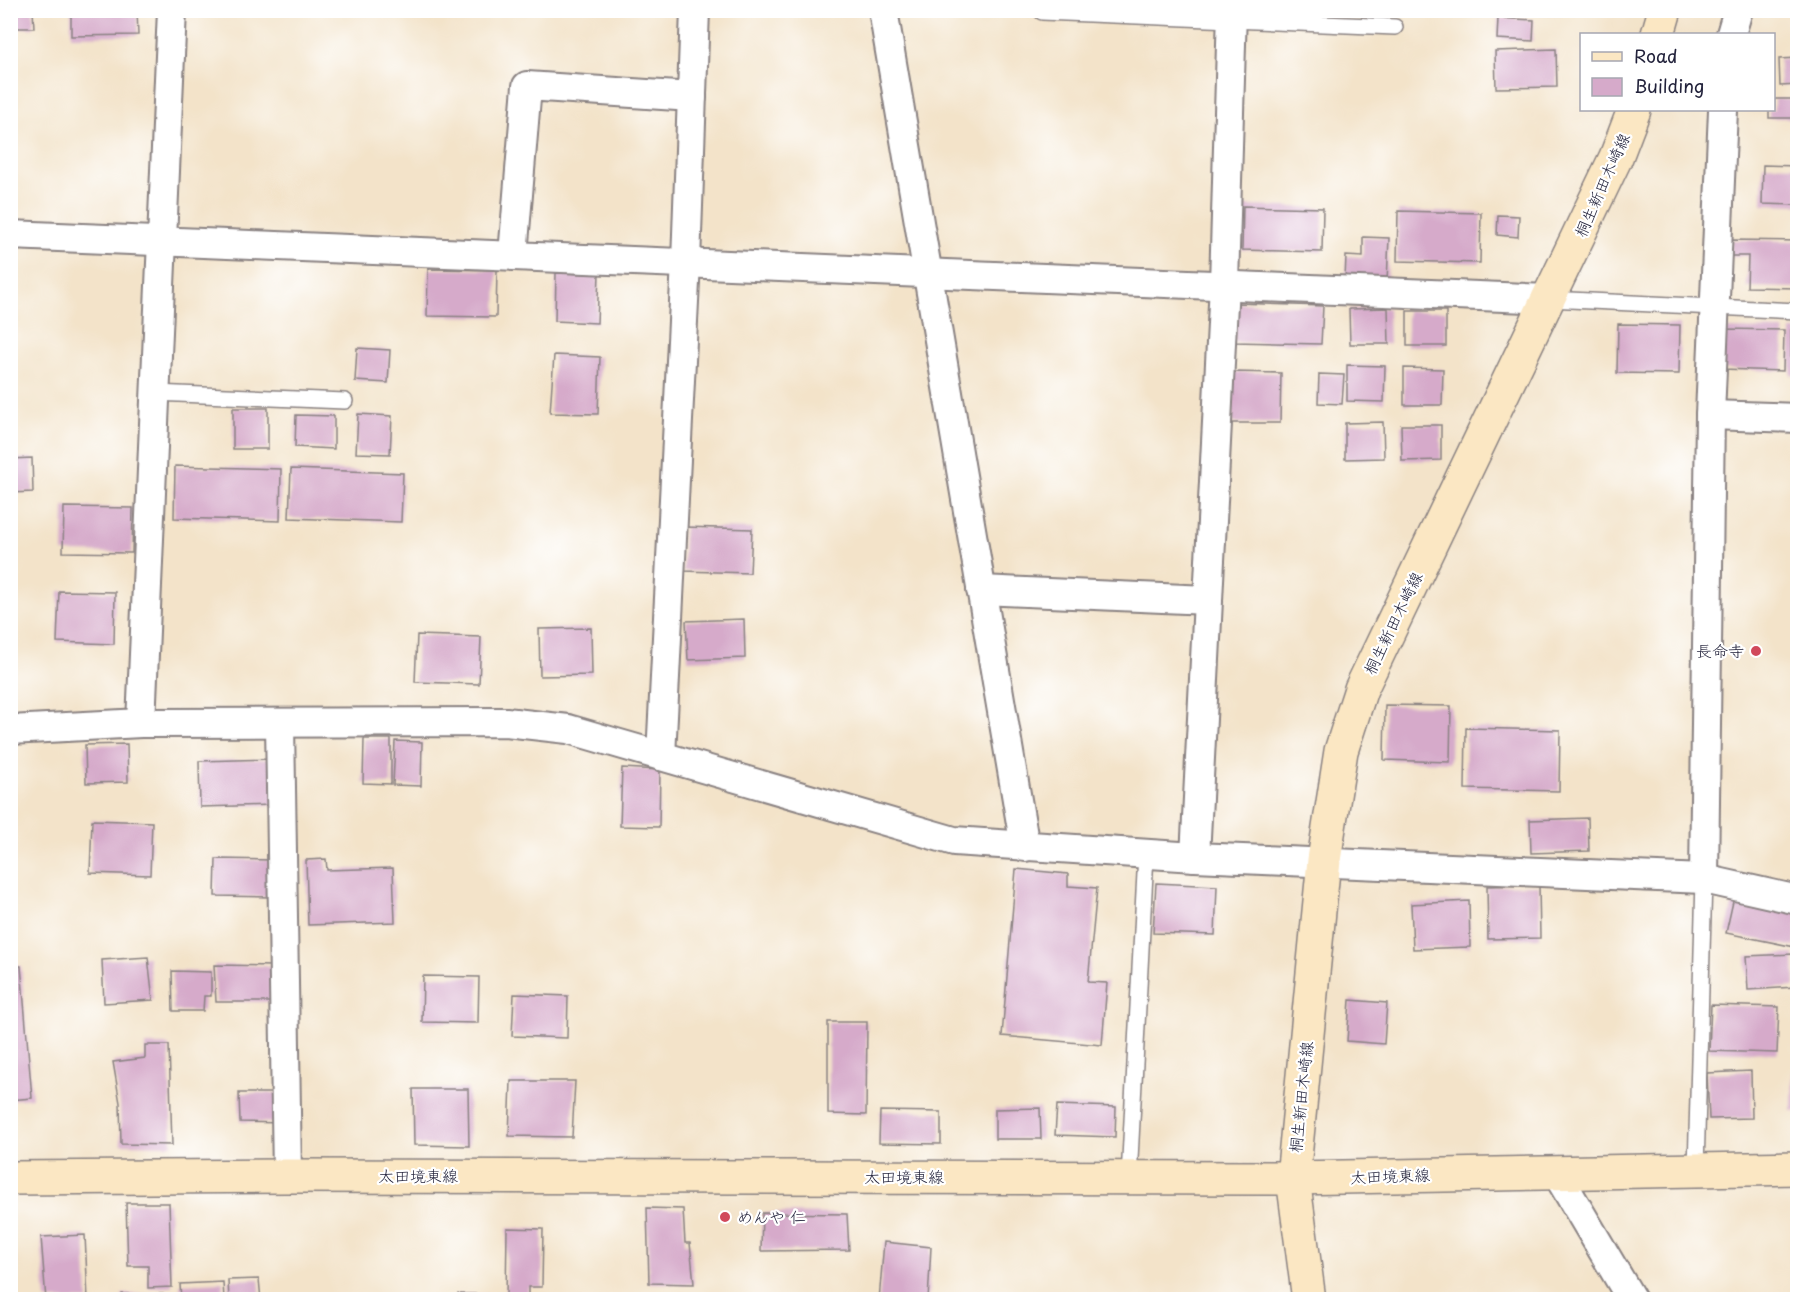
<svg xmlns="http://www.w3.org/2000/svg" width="1808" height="1310" font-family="'Playpen Sans','Klee One',sans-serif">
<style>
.building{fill:#d6aaca}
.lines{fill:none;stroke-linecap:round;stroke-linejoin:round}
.lane-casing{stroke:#8a8282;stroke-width:18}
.street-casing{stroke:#8a8282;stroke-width:32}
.secondary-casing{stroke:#8a8282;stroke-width:36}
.lane{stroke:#fff;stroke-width:15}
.street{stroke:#fff;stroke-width:28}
.secondary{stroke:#fbe7c3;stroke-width:33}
.poi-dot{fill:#d1495b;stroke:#fff;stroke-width:2}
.labels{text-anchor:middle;stroke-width:4.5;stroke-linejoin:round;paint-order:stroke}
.street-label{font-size:16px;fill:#22223b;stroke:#fff}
.poi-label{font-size:16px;fill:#22223b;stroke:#fff;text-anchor:end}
</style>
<rect width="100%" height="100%" fill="#fff"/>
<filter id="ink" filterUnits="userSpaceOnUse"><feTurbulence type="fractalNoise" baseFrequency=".0167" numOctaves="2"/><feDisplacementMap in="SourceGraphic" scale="12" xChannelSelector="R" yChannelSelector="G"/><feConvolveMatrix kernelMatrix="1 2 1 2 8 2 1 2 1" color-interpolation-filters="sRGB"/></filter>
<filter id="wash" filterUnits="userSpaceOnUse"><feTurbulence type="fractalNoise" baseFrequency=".008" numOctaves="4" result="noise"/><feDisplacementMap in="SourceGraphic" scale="24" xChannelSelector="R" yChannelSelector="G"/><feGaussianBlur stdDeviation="1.35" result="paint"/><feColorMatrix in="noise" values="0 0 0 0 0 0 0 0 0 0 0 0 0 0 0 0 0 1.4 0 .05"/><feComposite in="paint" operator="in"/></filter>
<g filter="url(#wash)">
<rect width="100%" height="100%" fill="#f3e3c9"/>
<g id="blocks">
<g class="building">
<polygon points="10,10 33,10 34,28 10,28"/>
<polygon points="71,10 137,10 138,35 71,36"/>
<polygon points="1505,10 1562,10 1562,14 1505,13"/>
<polygon points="1498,18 1534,20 1533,41 1497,39"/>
<polygon points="1556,49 1557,87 1496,88 1495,51"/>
<polygon points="1798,58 1798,85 1780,86 1779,59"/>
<polygon points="1774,99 1798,99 1798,118 1769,118 1769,110 1774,110"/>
<polygon points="1763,165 1798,166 1798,205 1762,204"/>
<polygon points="1243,206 1323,208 1322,252 1242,250"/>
<polygon points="1398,211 1481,213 1480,263 1397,261"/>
<polygon points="1498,215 1519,216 1518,237 1497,235"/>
<polygon points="1363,237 1389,238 1387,281 1345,280 1346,256 1363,257"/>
<polygon points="1731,240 1798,241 1798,288 1747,287 1748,256 1731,256"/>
<polygon points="428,269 497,270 496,317 427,316"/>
<polygon points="556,273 599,274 597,323 555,321"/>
<polygon points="1236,303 1323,306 1321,344 1234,342"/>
<polygon points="1388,308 1389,344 1350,344 1349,309"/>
<rect x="1407" y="311" width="39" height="35"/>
<polygon points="1618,324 1680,325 1679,374 1617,373"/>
<polygon points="1723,329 1784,330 1783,371 1722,369"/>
<rect x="1791" y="330" width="7" height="45"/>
<polygon points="357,348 390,350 388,383 355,381"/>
<polygon points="554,355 600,357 598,414 550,413"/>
<polygon points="1347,365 1385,366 1384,402 1347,401"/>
<polygon points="1404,368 1443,369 1442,405 1404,405"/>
<polygon points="1233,372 1281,373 1280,423 1232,423"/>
<polygon points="1319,374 1344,375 1342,404 1318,403"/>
<rect x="233" y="408" width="35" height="41"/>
<polygon points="358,414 392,416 390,454 356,453"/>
<polygon points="296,415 334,416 334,449 295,447"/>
<polygon points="1383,422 1384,458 1345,459 1345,423"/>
<polygon points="1401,425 1441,425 1441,460 1402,461"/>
<polygon points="32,458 33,492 10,493 10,459"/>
<polygon points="175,466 281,469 280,521 174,518"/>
<polygon points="291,469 403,473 401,522 289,518"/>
<polygon points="64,507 133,508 132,553 63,552"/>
<polygon points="684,527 752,529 750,573 683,571"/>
<polygon points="59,591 115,592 114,644 57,642"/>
<polygon points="744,619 745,658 688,660 686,621"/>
<polygon points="591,628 592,675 540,676 539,629"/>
<polygon points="417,635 481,637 479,684 415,682"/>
<polygon points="1385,705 1451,706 1450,762 1384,760"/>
<polygon points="1466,728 1560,730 1559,791 1465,789"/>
<polygon points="364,739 391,739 391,784 363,783"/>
<polygon points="395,741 422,742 421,786 393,785"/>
<polygon points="127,744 128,782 86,783 85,745"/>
<polygon points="273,759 274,805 200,807 199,761"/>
<polygon points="622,768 660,770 659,827 620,826"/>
<polygon points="1588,818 1589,851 1531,853 1530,820"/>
<polygon points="92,820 152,822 150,875 90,873"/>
<polygon points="216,859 271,860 270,897 215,896"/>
<polygon points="326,859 327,870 393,868 395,922 308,925 306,860"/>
<polygon points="1016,869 1068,874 1068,886 1097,888 1088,982 1107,983 1102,1045 1002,1036"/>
<polygon points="1156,883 1217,886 1215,935 1153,933"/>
<polygon points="1539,885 1540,938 1488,939 1487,886"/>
<polygon points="1734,897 1798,911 1795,947 1726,933"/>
<polygon points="1469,901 1470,947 1413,949 1411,904"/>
<polygon points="1794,954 1795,987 1748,990 1746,956"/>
<polygon points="148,957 153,1000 104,1003 102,960"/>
<polygon points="214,965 272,966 273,1002 216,1002"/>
<polygon points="10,966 21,966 32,1098 10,1100"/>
<polygon points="172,971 211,972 211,996 204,996 203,1011 173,1011"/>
<polygon points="423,976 479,977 478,1023 422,1022"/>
<polygon points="514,994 568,996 567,1038 512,1036"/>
<polygon points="1350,1000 1387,1003 1384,1044 1347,1041"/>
<polygon points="1711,1005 1779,1007 1777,1053 1709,1051"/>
<polygon points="828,1022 867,1022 866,1115 828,1114"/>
<polygon points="145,1045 169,1045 172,1145 121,1144 120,1103 113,1062 145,1058"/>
<polygon points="1793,1070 1798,1070 1798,1112 1792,1111"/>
<polygon points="1751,1071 1752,1118 1709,1119 1707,1073"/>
<polygon points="511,1081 575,1081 572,1137 509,1136"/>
<polygon points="413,1089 468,1089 469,1146 414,1145"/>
<polygon points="239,1093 282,1093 286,1123 240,1122"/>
<polygon points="1057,1105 1116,1107 1115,1137 1055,1135"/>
<polygon points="1040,1108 1041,1139 995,1139 995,1109"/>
<polygon points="880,1111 941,1112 941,1144 879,1143"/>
<polygon points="126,1203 169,1203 172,1287 148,1288 148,1266 128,1266"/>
<polygon points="647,1208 683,1209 685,1243 690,1243 694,1284 649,1283"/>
<polygon points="762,1213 847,1214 849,1250 761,1251"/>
<polygon points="507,1228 543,1229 542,1287 528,1287 528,1298 506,1299"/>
<polygon points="85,1235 88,1300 46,1300 41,1237"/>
<polygon points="884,1242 931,1247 928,1300 879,1300"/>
<polygon points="259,1279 261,1300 229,1300 228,1280"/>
<polygon points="223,1282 224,1300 181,1300 180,1284"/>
<rect x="122" y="1294" width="41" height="6"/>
<rect x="458" y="1294" width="30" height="6"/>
</g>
</g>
</g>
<g filter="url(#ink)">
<use href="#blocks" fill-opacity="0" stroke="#8a8282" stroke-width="1.5"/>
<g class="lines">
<g class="lane-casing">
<g id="lane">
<polyline points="1042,12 1395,27"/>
<polyline points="1549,299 1798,311"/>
<polyline points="154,393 345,401"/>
<polyline points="1696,1169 1704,879"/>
<polyline points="1129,1178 1146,854"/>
</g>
</g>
<g class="street-casing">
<g id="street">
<polyline points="883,10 1025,847"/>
<polyline points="1731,34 1738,10"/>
<polyline points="10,235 1549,299"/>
<polyline points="513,255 527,86 692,97"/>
<polyline points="1710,415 1798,418"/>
<polyline points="981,590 1208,600"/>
<polyline points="141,723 172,10"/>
<polyline points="280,723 287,1176"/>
<polyline points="10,730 141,723 506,722 568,729 954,841 1195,857 1704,879 1798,900"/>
<polyline points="661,756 686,262 695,10"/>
<polyline points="1195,857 1224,284 1232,10"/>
<polyline points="1704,879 1710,415 1723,110"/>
<polyline points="1556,1172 1632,1300"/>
</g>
</g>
<g class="secondary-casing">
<g id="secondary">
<polyline points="1658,34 1665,10"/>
<polyline points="10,1178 287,1176 1293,1178 1798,1168"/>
<polyline points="1309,1300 1293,1178 1324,860 1341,751 1361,689 1616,157 1634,110"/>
</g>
</g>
<use href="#lane" class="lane"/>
<use href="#street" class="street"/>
<use href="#secondary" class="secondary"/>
</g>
</g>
<g class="poi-dot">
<circle cx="1756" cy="651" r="6"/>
<circle cx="725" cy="1217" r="6"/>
</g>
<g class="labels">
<g class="street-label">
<text transform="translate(1602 185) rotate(-66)" y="6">桐生新田木崎線</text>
<text transform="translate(1393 623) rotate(-64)" y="6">桐生新田木崎線</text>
<text transform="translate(1301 1097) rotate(-84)" y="6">桐生新田木崎線</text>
<text x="418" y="1182">太田境東線</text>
<text transform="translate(1390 1176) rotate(-2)" y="6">太田境東線</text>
<text x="904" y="1183">太田境東線</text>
</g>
<g class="poi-label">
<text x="1744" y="657">長命寺</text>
<text x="737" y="1223" text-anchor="start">めんや 仁</text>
</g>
</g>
<rect width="1808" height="1310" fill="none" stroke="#fff" stroke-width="36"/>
<rect x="1580" y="33" width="195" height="78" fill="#ffffff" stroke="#a7a7b1" stroke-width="1.5"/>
<rect x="1592" y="52" width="30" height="9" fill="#fbe7c3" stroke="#a7a7b1" stroke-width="1.5"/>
<text x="1634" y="63" font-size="18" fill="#22223b">Road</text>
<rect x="1592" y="78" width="30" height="18" fill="#d6aaca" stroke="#a7a7b1" stroke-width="1.5"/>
<text x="1634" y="93" font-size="18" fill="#22223b">Building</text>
</svg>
